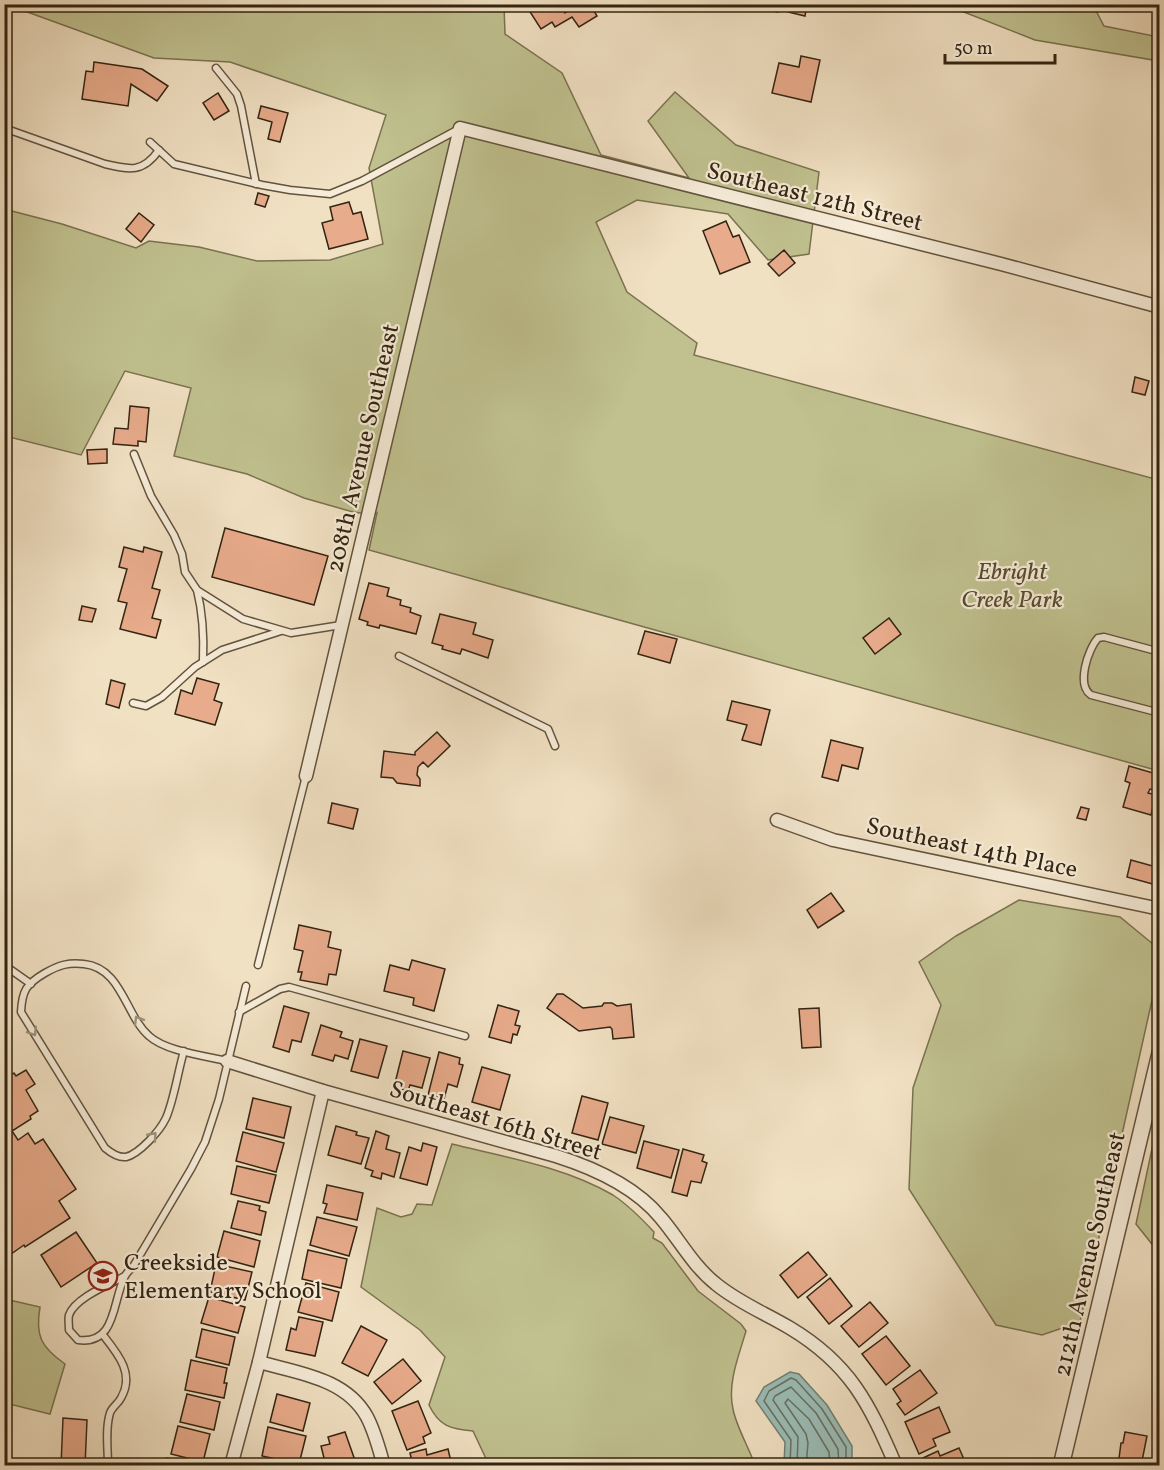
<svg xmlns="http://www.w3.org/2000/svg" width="1164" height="1470" font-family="Vollkorn,serif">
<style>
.green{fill:#c0c18f;stroke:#7a7250;stroke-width:1.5}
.water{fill:#9bbdb6;stroke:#718074;stroke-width:1.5}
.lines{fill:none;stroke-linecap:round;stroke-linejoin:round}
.shore{stroke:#677064;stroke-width:1.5}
.building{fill:#e8ab8b;stroke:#332412;stroke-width:1.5}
.service-casing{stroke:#62533e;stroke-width:9}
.minor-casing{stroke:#62533e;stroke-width:15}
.tertiary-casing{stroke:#62533e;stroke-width:18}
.service{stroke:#f6ecd8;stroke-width:6}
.minor{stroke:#f6ecd8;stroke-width:12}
.tertiary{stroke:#f6ecd8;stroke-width:15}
.oneway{stroke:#9e927f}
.labels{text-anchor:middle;stroke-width:4.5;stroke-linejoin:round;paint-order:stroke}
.street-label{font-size:24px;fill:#332412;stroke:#f6ecd8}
.park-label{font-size:24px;font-style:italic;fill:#564b31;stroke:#f6ecd8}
.poi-label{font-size:24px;fill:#332412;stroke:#f6ecd8;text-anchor:start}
</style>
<rect width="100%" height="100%" fill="#f1e1c3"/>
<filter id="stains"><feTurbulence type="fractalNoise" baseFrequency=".00333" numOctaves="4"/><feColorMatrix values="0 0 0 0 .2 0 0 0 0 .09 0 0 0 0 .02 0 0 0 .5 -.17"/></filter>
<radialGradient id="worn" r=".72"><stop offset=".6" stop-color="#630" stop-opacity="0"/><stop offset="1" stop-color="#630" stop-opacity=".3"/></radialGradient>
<g class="green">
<polygon points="8,5 504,5 505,34 562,73 601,155 689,178 648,121 675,92 736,145 819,172 809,254 768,260 728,214 637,200 596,222 627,292 697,343 694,355 1159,480 1159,771 369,550 377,513 374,515 353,512 304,498 247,474 174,456 191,388 125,371 81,455 5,436 4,209 62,224 136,248 149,241 199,247 257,261 330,260 383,244 369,168 386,115 230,62 154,58"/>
<polygon points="946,5 1093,5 1104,26 1159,37 1159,61 1035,40"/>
<polygon points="1019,900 1120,917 1159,949 1159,969 1080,1322 1042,1335 996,1325 909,1189 913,1088 941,1005 919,962 956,936"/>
<polygon points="1159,1116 1160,1253 1159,1253 1136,1224"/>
<path d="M 452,1144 C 505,1157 565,1167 613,1195 C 628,1205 642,1219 654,1232 L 653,1238 L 662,1243 L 698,1291 L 741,1324 L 746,1331 C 739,1355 727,1384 733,1409 C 736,1426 749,1448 755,1465 L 489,1465 L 473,1431 C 450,1429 439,1426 429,1405 L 445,1357 L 420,1330 L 361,1287 L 377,1208 L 401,1217 L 412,1214 L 417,1204 L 432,1205 Z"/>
<path d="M 5,1299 L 40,1307 C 35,1336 41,1347 65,1364 L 50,1414 L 5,1403 Z"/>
</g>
<polygon class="water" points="790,1372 799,1374 827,1405 852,1446 852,1465 784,1465 785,1442 756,1401 764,1387"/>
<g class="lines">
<g class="shore">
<polyline points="790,1466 791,1440 764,1401 769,1391 791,1378 796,1380 822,1409 846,1447 846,1466"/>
<polyline points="797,1466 798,1437 773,1400 775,1396 791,1387 816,1413 838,1449 839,1466"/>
<polyline points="806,1466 808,1443 806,1434 785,1403 788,1399 809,1419 829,1452 830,1466"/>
</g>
</g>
<g class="building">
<polygon points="525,4 559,4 565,13 578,4 590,4 597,16 579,27 572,17 555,27 552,22 541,29"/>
<polygon points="742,4 780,4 778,12"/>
<polygon points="790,4 807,4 805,16 788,12"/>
<polygon points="801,56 820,60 811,102 772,93 779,63 799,67"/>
<polygon points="94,62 142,69 168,86 157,101 131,84 128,106 82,99 86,71 93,72"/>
<polygon points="218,93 229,111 214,120 203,103"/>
<polygon points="261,106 288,113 280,142 268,139 272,122 258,118"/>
<polygon points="258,193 269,196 265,207 255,204"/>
<polygon points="349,202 353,214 361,212 368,239 329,249 322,223 333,220 330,207"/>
<polygon points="139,213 154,225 141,242 126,229"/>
<polygon points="726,221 733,237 739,235 750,262 720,274 703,231"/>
<polygon points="784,250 795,263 779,276 768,264"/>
<polygon points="1135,377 1149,381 1145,395 1132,392"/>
<polygon points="130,406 149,408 146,442 138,441 138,446 113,444 115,428 128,429"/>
<polygon points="107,449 107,463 88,464 87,450"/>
<polygon points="225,528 328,556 314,605 212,577"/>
<polygon points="124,547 143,552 144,547 162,552 152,588 160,590 152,618 161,620 156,638 120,629 127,603 118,601 127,569 119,567"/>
<polygon points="369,583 389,588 387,596 401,600 400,605 411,608 410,612 421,616 416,634 380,625 379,628 367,625 368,622 359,619"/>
<polygon points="82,606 96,609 92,622 79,620"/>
<polygon points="440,614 476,623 473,634 493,640 488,658 462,649 460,654 442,649 443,646 432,643"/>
<polygon points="889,618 901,634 875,654 863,638"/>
<polygon points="645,631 677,639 670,663 638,654"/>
<polygon points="197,678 219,684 214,700 222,703 215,725 175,714 181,690 192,694"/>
<polygon points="111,680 125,684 119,708 106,704"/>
<polygon points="732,701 770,710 761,745 742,740 747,725 727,720"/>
<polygon points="437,732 450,746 428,767 423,762 418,767 417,775 420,779 420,786 397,783 393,778 381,777 384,751 415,755 415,752"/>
<polygon points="831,740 863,748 858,769 842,765 838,781 822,777"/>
<polygon points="1129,766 1160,775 1159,791 1150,789 1148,793 1156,795 1151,815 1123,807 1130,783 1125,781"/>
<polygon points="332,803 358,809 353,829 328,823"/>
<polygon points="1081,807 1089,809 1086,820 1077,818"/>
<polygon points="1131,860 1160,868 1160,886 1127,877"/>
<polygon points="831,893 844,911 818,928 807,910"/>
<polygon points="299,925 331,932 328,947 341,950 336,975 329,974 327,985 300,980 302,972 298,972 303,951 294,949"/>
<polygon points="412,960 445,969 434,1011 413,1005 414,998 384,991 390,965 409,970"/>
<polygon points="557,994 563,994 583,1008 602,1006 604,1003 612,1003 617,1006 631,1004 634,1037 613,1039 612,1029 610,1027 579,1031 547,1008"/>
<polygon points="498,1005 519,1011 515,1025 520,1026 517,1035 513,1034 511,1043 489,1037"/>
<polygon points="284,1006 309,1013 301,1042 292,1040 289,1052 273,1047"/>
<polygon points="819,1008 821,1047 802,1048 799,1009"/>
<polygon points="321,1025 342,1032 340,1037 353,1041 348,1059 335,1055 333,1061 312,1055"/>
<polygon points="360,1039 387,1046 378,1078 351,1071"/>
<polygon points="403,1051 430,1058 422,1088 410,1085 408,1091 394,1087"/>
<polygon points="439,1052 460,1058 459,1064 463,1065 457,1087 448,1084 444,1099 428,1095"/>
<polygon points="4,1067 10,1076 14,1073 16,1076 26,1070 35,1084 26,1090 38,1111 30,1116 31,1119 12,1131 18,1140 28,1133 35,1144 43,1139 76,1189 59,1201 70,1218 25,1247 24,1245 11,1254 4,1245"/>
<polygon points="482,1067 510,1075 500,1110 472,1102"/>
<polygon points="582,1096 608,1103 598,1140 572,1133"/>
<polygon points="253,1098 291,1107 284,1138 246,1129"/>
<polygon points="610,1117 644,1126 636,1153 602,1144"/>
<polygon points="336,1126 357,1132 356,1135 369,1138 361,1164 328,1155"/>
<polygon points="376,1131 389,1136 386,1149 400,1153 394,1177 382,1173 381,1179 371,1176 373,1171 365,1168"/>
<polygon points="243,1132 284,1143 276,1172 236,1161"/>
<polygon points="644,1141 679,1150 671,1178 637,1168"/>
<polygon points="423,1143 437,1147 427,1185 400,1178 409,1147 421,1151"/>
<polygon points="683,1149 704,1155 702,1161 707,1163 701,1183 691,1181 687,1196 672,1192"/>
<polygon points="237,1166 276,1175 269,1203 231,1194"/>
<polygon points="327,1185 363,1193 357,1220 324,1213 327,1204 323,1203"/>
<polygon points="238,1201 260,1206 259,1210 266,1212 261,1235 231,1228"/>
<polygon points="317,1217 357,1227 349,1256 310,1245"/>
<polygon points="224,1231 260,1241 254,1267 217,1257"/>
<polygon points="76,1232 97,1263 61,1287 41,1255"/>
<polygon points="308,1250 347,1259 341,1288 302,1279"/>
<polygon points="808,1252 827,1275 798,1298 780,1275"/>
<polygon points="216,1264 252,1272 245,1300 210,1292"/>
<polygon points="830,1278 852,1306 829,1324 807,1297"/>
<polygon points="306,1283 339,1292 332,1321 298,1312"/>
<polygon points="209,1297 245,1307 238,1333 201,1323"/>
<polygon points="870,1302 888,1323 859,1347 841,1326"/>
<polygon points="299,1317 323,1322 315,1356 286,1350 291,1328 296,1330"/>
<polygon points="361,1326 387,1340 368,1376 342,1363"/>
<polygon points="202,1329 235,1337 229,1365 196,1357"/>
<polygon points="886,1336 910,1366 886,1385 862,1354"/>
<polygon points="403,1359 421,1381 392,1404 374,1382"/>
<polygon points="191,1360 227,1368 224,1383 227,1383 224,1398 185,1390"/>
<polygon points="920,1370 937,1393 905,1415 897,1404 901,1401 893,1389"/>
<polygon points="187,1394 220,1402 214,1430 180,1422"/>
<polygon points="277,1394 310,1403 303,1431 270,1422"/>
<polygon points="418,1401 431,1433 423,1437 425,1443 407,1450 392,1411"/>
<polygon points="939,1407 950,1432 933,1439 936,1446 919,1454 905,1422"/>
<polygon points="63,1418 87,1420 85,1466 61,1466"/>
<polygon points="178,1426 210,1434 203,1462 171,1454"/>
<polygon points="268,1427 306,1436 299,1464 262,1456"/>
<polygon points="345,1432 357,1466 326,1466 321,1446 330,1444 328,1437"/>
<polygon points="1125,1432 1147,1436 1141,1466 1118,1466 1121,1443 1123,1443"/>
<polygon points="959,1448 967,1466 926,1466 923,1458 938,1451 940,1456"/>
<polygon points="426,1449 427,1455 448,1449 452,1466 413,1466 410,1453"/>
<polygon points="167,1458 203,1466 165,1466"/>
<polygon points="260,1459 286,1466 259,1466"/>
</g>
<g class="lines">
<g class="service-casing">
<g id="service">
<polyline points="216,68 237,94 241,106 256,184"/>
<path d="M 4,128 L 105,164 C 130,170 143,173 159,150"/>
<polyline points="150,142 174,164 262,185 290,190 330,194 362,181 459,129"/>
<polyline points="134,454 151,496 174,535 182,554 185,572 197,590 243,619 291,633 341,625"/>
<path d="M 197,590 C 203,614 204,638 203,662"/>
<path d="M 1160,652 L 1104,637 L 1098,638 C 1088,649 1076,685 1091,695 L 1160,713"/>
<polyline points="399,656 548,729 555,746"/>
<polyline points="133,703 146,706 162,697 195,667 222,650 281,631"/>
<polyline points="4,965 31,984"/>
<polyline points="258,965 306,776"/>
<polyline points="239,1012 280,989 289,987 465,1036"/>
<path d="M 184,1051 C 178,1071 174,1100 166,1118 C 160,1131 139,1154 126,1157 C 118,1158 111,1153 105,1148 L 21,1012 C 22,991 26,984 45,973 C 59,965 69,962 84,964 C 122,968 125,1015 149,1036 C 165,1051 205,1056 227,1061"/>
<path d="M 125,1276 C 110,1284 75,1298 69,1315 C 68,1319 69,1325 69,1330 L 78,1340 C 117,1345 112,1301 125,1276 C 127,1272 131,1269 134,1265 L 191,1169 L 205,1142 L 219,1099 L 246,986"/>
<path d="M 103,1335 C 118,1354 135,1374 121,1398 C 118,1404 112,1407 110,1413 C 105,1429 108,1449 108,1466"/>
</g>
</g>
<g class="minor-casing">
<g id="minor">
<polyline points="306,776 460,128 1001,264 1160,307"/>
<polyline points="777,820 833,840 1160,909"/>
<path d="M 227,1061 L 323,1091 L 556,1156 C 594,1168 635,1186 661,1218 C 679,1239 693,1266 716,1284 C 739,1303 765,1313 790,1328 C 850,1364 869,1403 896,1466"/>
<path d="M 259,1362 C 297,1373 346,1378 367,1417 C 375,1432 379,1449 384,1466"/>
<polyline points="231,1466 259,1362 323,1091"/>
</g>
</g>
<g class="tertiary-casing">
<polyline id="tertiary" points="1061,1466 1160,1053"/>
</g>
<use href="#service" class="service"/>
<use href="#minor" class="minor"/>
<use href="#tertiary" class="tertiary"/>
</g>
<defs><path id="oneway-chevron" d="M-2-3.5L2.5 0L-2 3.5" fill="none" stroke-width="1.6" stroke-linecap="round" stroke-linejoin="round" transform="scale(1.5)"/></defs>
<g class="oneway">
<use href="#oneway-chevron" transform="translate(138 1020) rotate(-121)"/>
<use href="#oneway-chevron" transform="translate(33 1032) rotate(58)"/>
<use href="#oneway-chevron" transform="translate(153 1136) rotate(-48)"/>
</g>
<defs>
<g id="school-ring" transform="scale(1.5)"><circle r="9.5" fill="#f6ecd8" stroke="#8f2418" stroke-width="1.5"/><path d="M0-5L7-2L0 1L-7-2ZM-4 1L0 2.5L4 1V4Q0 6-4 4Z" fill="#8f2418"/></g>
</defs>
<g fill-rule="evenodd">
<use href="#school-ring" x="103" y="1276"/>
</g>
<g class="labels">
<g class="street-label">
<text transform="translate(815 196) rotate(14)" y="8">Southeast 12th Street</text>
<text transform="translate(362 448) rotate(-77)" y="8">208th Avenue Southeast</text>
<text transform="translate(972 847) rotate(12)" y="8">Southeast 14th Place</text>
<text transform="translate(496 1120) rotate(17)" y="8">Southeast 16th Street</text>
<text transform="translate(1089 1254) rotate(-77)" y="8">212th Avenue Southeast</text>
</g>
<g class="park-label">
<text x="1012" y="579">Ebright<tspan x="1012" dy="28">Creek Park</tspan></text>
</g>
<g class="poi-label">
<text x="124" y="1270">Creekside<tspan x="124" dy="28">Elementary School</tspan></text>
</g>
</g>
<rect width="1164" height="1470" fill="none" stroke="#f1e1c3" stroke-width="24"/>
<rect x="6" y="6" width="1152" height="1458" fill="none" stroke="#332412" stroke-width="3"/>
<rect x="12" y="12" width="1140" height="1446" fill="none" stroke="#332412" stroke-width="1.5"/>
<path d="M945 54v9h110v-9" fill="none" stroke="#332412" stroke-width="3"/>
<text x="954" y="54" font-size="18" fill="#332412" stroke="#f6ecd8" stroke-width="4.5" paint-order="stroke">50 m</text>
<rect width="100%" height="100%" filter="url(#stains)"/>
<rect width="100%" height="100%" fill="url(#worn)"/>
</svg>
